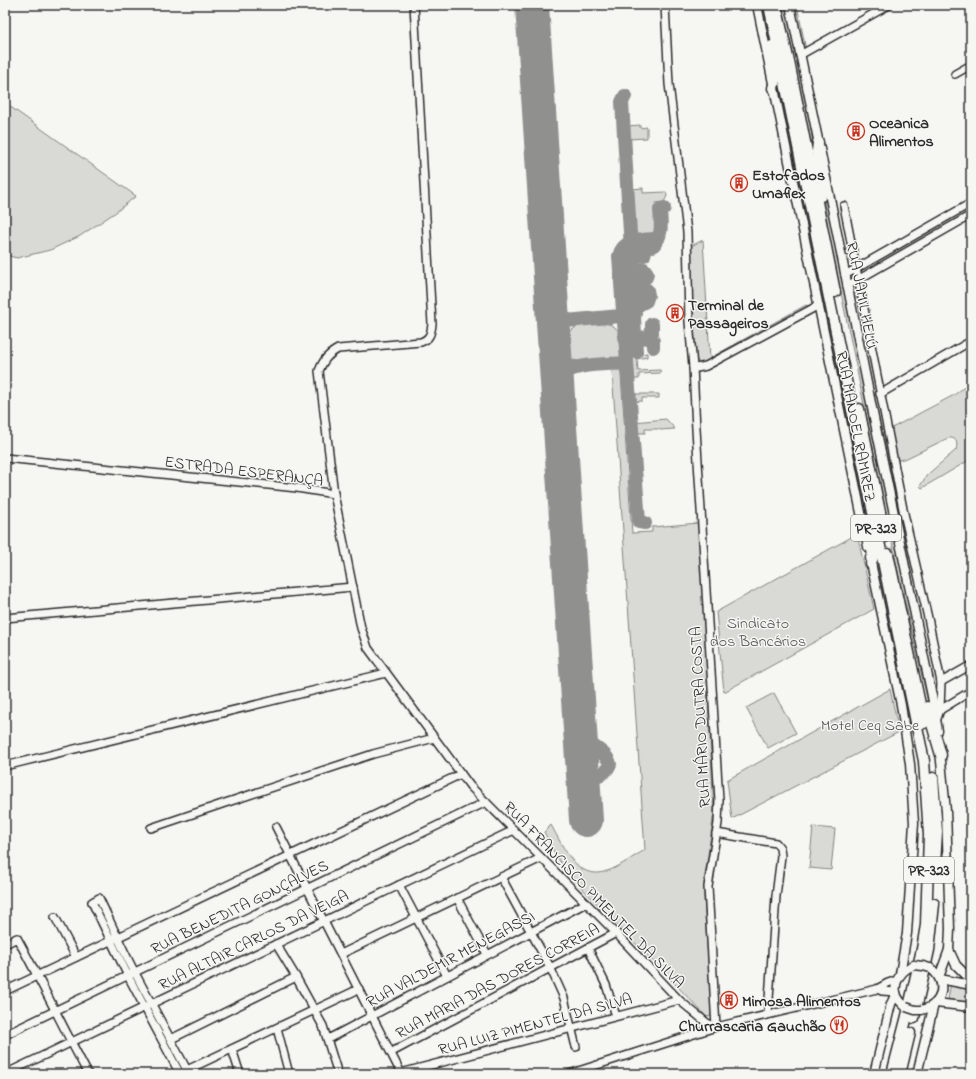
<svg xmlns="http://www.w3.org/2000/svg" width="976" height="1079" font-family="'Indie Flower',sans-serif">
<style>
.green{fill:#d9d9d5;stroke:#828280}
.lines{fill:none;stroke-linecap:round;stroke-linejoin:round}
.taxiway{stroke:#90908e;stroke-width:14}
.runway{stroke:#90908e;stroke-width:34}
.minor-casing{stroke:#2b2b2b;stroke-width:10}
.major-casing{stroke:#2b2b2b;stroke-width:11}
.highway-casing{stroke:#2b2b2b;stroke-width:13}
.minor{stroke:#f6f6f2;stroke-width:7}
.major{stroke:#f6f6f2;stroke-width:8}
.highway{stroke:#f6f6f2;stroke-width:10}
.major-bridge-casing{stroke:#2b2b2b;stroke-width:11;stroke-linecap:butt}
.major-bridge{stroke:#f6f6f2;stroke-width:8}
.labels{text-anchor:middle;stroke-width:3;stroke-linejoin:round;paint-order:stroke}
.shield{fill:#f6f6f2;stroke:#686867;stroke-width:1}
.shield-label{font-size:15px;font-weight:bold;fill:#2b2b2b}
.poi-label{font-size:16px;font-weight:bold;fill:#2b2b2b;stroke:#f6f6f2;text-anchor:start}
.street-label{font-size:16px;fill:#2b2b2b;stroke:#f6f6f2}
.park-label{font-size:16px;fill:#565656;stroke:#f6f6f2}
</style>
<rect width="100%" height="100%" fill="#f6f6f2"/>
<filter id="ink" filterUnits="userSpaceOnUse"><feTurbulence type="fractalNoise" baseFrequency=".025" numOctaves="2"/><feDisplacementMap in="SourceGraphic" scale="8" xChannelSelector="R" yChannelSelector="G"/><feConvolveMatrix kernelMatrix="1 2 1 2 8 2 1 2 1" color-interpolation-filters="sRGB"/></filter>
<g filter="url(#ink)">
<g class="green">
<polygon points="782,5 786,5 810,120 815,163"/>
<polygon points="794,5 797,5 806,50 803,51"/>
<path d="M 777,61 C 805,216 841,369 867,524 L 778,96 Z"/>
<polygon points="5,103 136,196 116,212 80,236 50,250 17,258 5,255"/>
<polygon points="640,125 640,128 647,127 647,138 629,139 628,126"/>
<polygon points="822,177 932,716 931,716 898,571 829,234 825,207"/>
<polygon points="643,188 643,193 666,192 667,196 664,202 656,203 657,234 653,236 635,237 632,189"/>
<polygon points="703,240 710,358 806,305 810,307 707,364 701,364 696,359 692,289 691,246"/>
<path d="M 605,323 C 625,327 621,344 622,360 L 567,364 C 566,358 565,351 565,345 C 566,323 588,324 605,323 Z"/>
<polygon points="647,353 647,357 637,359 638,371 660,370 661,373 639,374 639,379 632,379 630,355"/>
<path d="M 617,368 L 620,369 L 621,375 L 632,533 L 652,532 L 652,527 C 668,526 683,524 699,523 L 714,812 L 704,883 L 704,897 L 711,1009 L 711,1016 L 707,1017 L 576,882 L 557,858 L 544,832 L 551,825 C 563,846 577,882 607,871 C 618,868 634,856 645,850 L 612,371 L 613,369 Z"/>
<path d="M 971,382 L 971,459 L 922,488 L 920,486 L 927,475 L 956,450 C 958,443 957,437 948,438 L 907,458 L 899,460 L 897,459 L 890,429 L 954,395 Z"/>
<polygon points="632,394 659,394 659,398 642,398 642,401 632,402"/>
<polygon points="666,419 675,429 660,430 659,429 645,429 645,433 635,433 634,422"/>
<polygon points="857,534 874,609 724,692 716,612"/>
<polygon points="890,689 899,732 732,819 727,780"/>
<polygon points="774,693 796,733 768,748 746,708"/>
<polygon points="813,827 835,829 831,870 809,868"/>
<polygon points="951,983 971,987 971,1003 948,999"/>
</g>
<g class="lines">
<g class="taxiway">
<polyline points="625,96 622,102 635,314 634,317 636,352"/>
<path d="M 653,246 C 663,236 661,223 660,210 L 664,208"/>
<polyline points="636,255 639,256 644,255 645,251 644,247"/>
<polyline points="623,277 629,278 646,277 647,273 644,269 637,271"/>
<polyline points="626,288 631,288 634,291 647,290 648,295 646,301 637,306"/>
<polyline points="623,304 626,307 627,312 626,316 620,316 623,317 624,322 639,522 645,523"/>
<path d="M 552,306 C 556,314 560,318 569,320"/>
<polyline points="650,337 652,333 652,324"/>
<path d="M 554,339 L 558,327 L 566,321 L 620,316 L 623,311 L 619,256 C 623,239 641,240 655,239"/>
<polyline points="626,339 650,337 653,341 653,347"/>
<polyline points="555,357 565,366 576,367"/>
<path d="M 556,379 C 573,362 604,365 627,363"/>
<path d="M 580,731 C 585,746 606,749 610,764 C 605,776 595,777 583,777"/>
</g>
<polyline class="runway" points="532,5 586,820"/>
<g class="minor-casing">
<g id="minor">
<polyline points="665,5 669,84 687,232 689,322 693,367 697,368 706,366 819,305"/>
<polyline points="800,55 889,5"/>
<polyline points="955,74 971,65"/>
<polyline points="844,206 903,509 928,618 941,682 940,710 936,721"/>
<polyline points="845,275 971,203"/>
<polyline points="847,286 971,215"/>
<polyline points="880,394 971,341"/>
<polyline points="5,458 297,488 334,494 361,628 368,648 470,786 616,933 679,1000 707,1023 716,1027 708,887 718,823 719,800 696,429 693,367"/>
<path d="M 334,494 L 319,371 C 323,361 327,355 338,349 L 421,342 C 430,339 431,333 432,324 L 414,5"/>
<polyline points="5,618 353,587"/>
<polyline points="941,682 971,665"/>
<polyline points="940,710 971,691"/>
<polyline points="5,766 386,673"/>
<polyline points="276,827 401,1073"/>
<polyline points="151,828 228,802 373,754 434,738"/>
<polyline points="716,833 776,843 780,848 781,856 776,896 768,1014"/>
<polyline points="501,877 550,967 564,998 576,1047"/>
<polyline points="399,885 447,976"/>
<polyline points="457,898 487,954"/>
<polyline points="55,917 76,957"/>
<path d="M 5,944 L 17,938 C 42,983 64,1029 88,1074"/>
<polyline points="276,944 296,977 323,1026 338,1074"/>
<polyline points="588,948 606,985 616,1016"/>
<polyline points="341,954 541,858"/>
<polyline points="877,989 882,991 896,992"/>
<path d="M 5,991 C 157,919 309,847 461,774"/>
<polyline points="277,1028 289,1074"/>
<polyline points="5,1035 486,802"/>
<polyline points="171,1039 296,977"/>
<polyline points="328,1039 586,903"/>
<polyline points="232,1049 240,1074"/>
<polyline points="392,1052 616,933"/>
<polyline points="5,1074 514,830"/>
<path d="M 189,1074 L 187,1070 C 170,1038 152,1005 135,973 C 122,948 111,923 99,898 L 92,902 L 128,976 L 180,1074 L 187,1070 C 245,1043 302,1016 359,989"/>
<polyline points="397,1074 679,1000"/>
<polyline points="569,1074 716,1027 877,989 888,983 897,980"/>
</g>
</g>
<g class="major-casing">
<g id="major">
<polyline points="757,5 868,547"/>
<polyline points="790,5 825,173 875,423 932,696 938,731"/>
<polyline points="870,558 901,705 910,764 914,823 907,933 900,974"/>
<polyline points="949,950 956,965 971,980"/>
<polyline points="939,977 949,950 950,929 946,811 940,751"/>
<polyline points="940,979 971,985"/>
<polyline points="936,1003 971,1007"/>
<path d="M 906,1007 C 888,993 895,973 914,965"/>
<path d="M 921,1010 C 943,1006 949,982 930,968"/>
<polyline points="874,1074 891,1004 896,993"/>
<polyline points="917,1074 934,1004"/>
</g>
</g>
<g class="highway-casing">
<g id="highway">
<polyline points="769,5 924,761 929,835 926,925 922,949 907,1016 892,1074"/>
<polyline points="776,5 789,62 835,292"/>
<polyline points="772,46 775,81 773,88"/>
<polyline points="818,142 817,152 821,196"/>
<polyline points="859,409 885,537"/>
<polyline points="868,521 873,557 871,564"/>
<polyline points="888,554 924,723"/>
<polyline points="927,707 941,755"/>
<polyline points="933,778 937,832 935,864"/>
<polyline points="914,1018 929,950 934,904"/>
<polyline points="900,1074 910,1033"/>
</g>
</g>
<use href="#minor" class="minor"/>
<use href="#major" class="major"/>
<use href="#highway" class="highway"/>
<g class="major-bridge-casing">
<g id="major-bridge">
<polyline points="914,965 923,966 930,968"/>
<polyline points="906,1007 915,1010 921,1010"/>
</g>
</g>
<use href="#major-bridge" class="major-bridge"/>
</g>
</g>
<defs>
<g id="building-ring" transform="scale(0.9)"><circle r="9.5" fill="#f6f6f2" stroke="#c8321e" stroke-width="1.5"/><path d="M-4-6H4V6H1V3H-1V6H-4ZM-2.5-4.3h1.7v1.8h-1.7ZM.8-4.3h1.7v1.8H.8ZM-2.5-1h1.7V.8h-1.7ZM.8-1h1.7V.8H.8Z" fill="#c8321e"/></g>
<g id="restaurant-ring" transform="scale(0.9)"><circle r="9.5" fill="#f6f6f2" stroke="#c8321e" stroke-width="1.5"/><path d="M-5-6h1v4h1v-4h1v4h1v-4h1v5L-1.5 .5V6h-2V.5L-5-1ZM5-6V6H3V1.5H1.5Q1.5-4 5-6Z" fill="#c8321e"/></g>
</defs>
<g fill-rule="evenodd">
<use href="#building-ring" x="856" y="131"/>
<use href="#building-ring" x="739" y="183"/>
<use href="#building-ring" x="675" y="313"/>
<use href="#building-ring" x="729" y="1000"/>
<use href="#restaurant-ring" x="839" y="1025"/>
</g>
<g class="labels">
<g class="shield">
<rect x="851" y="515" width="50" height="26" rx="3"/>
<rect x="904" y="857" width="50" height="26" rx="3"/>
</g>
<g class="shield-label">
<text x="876" y="533">PR-323</text>
<text x="929" y="875">PR-323</text>
</g>
<g class="poi-label">
<text x="869" y="128">Oceanica<tspan x="869" dy="18">Alimentos</tspan></text>
<text x="752" y="180">Estofados<tspan x="752" dy="18">Umaflex</tspan></text>
<text x="688" y="310">Terminal de<tspan x="688" dy="18">Passageiros</tspan></text>
<text x="742" y="1006">Mimosa Alimentos</text>
<text x="826" y="1031" text-anchor="end">Churrascaria Gauchão</text>
</g>
<g class="street-label">
<text transform="translate(863 295) rotate(79)" y="6">RUA JAMIL HELÚ</text>
<text transform="translate(857 426) rotate(79)" y="6">RUA MANOEL RAMIREZ</text>
<text transform="translate(244 470) rotate(7)" y="6">ESTRADA ESPERANÇA</text>
<text transform="translate(699 717) rotate(-93)" y="6">RUA MÁRIO DUTRA COSTA</text>
<text transform="translate(595 894) rotate(46)" y="6">RUA FRANCISCO PIMENTEL DA SILVA</text>
<text transform="translate(239 906) rotate(-26)" y="6">RUA BENEDITA GONÇALVES</text>
<text transform="translate(253 939) rotate(-26)" y="6">RUA ALTAIR CARLOS DA VEIGA</text>
<text transform="translate(450 958) rotate(-28)" y="6">RUA VALDEMIR MENEGASSI</text>
<text transform="translate(497 980) rotate(-28)" y="6">RUA MARIA DAS DORES CORREIA</text>
<text transform="translate(535 1023) rotate(-15)" y="6">RUA LUIZ PIMENTEL DA SILVA</text>
</g>
<g class="park-label">
<text x="758" y="628">Sindicato<tspan x="758" dy="18">dos Bancários</tspan></text>
<text x="870" y="730">Motel Ceq Sabe</text>
</g>
</g>
<rect width="976" height="1079" fill="none" stroke="#f6f6f2" stroke-width="20"/>
<rect x="10" y="10" width="956" height="1059" fill="none" stroke="#2b2b2b" stroke-width="1.5" filter="url(#ink)"/>
</svg>
